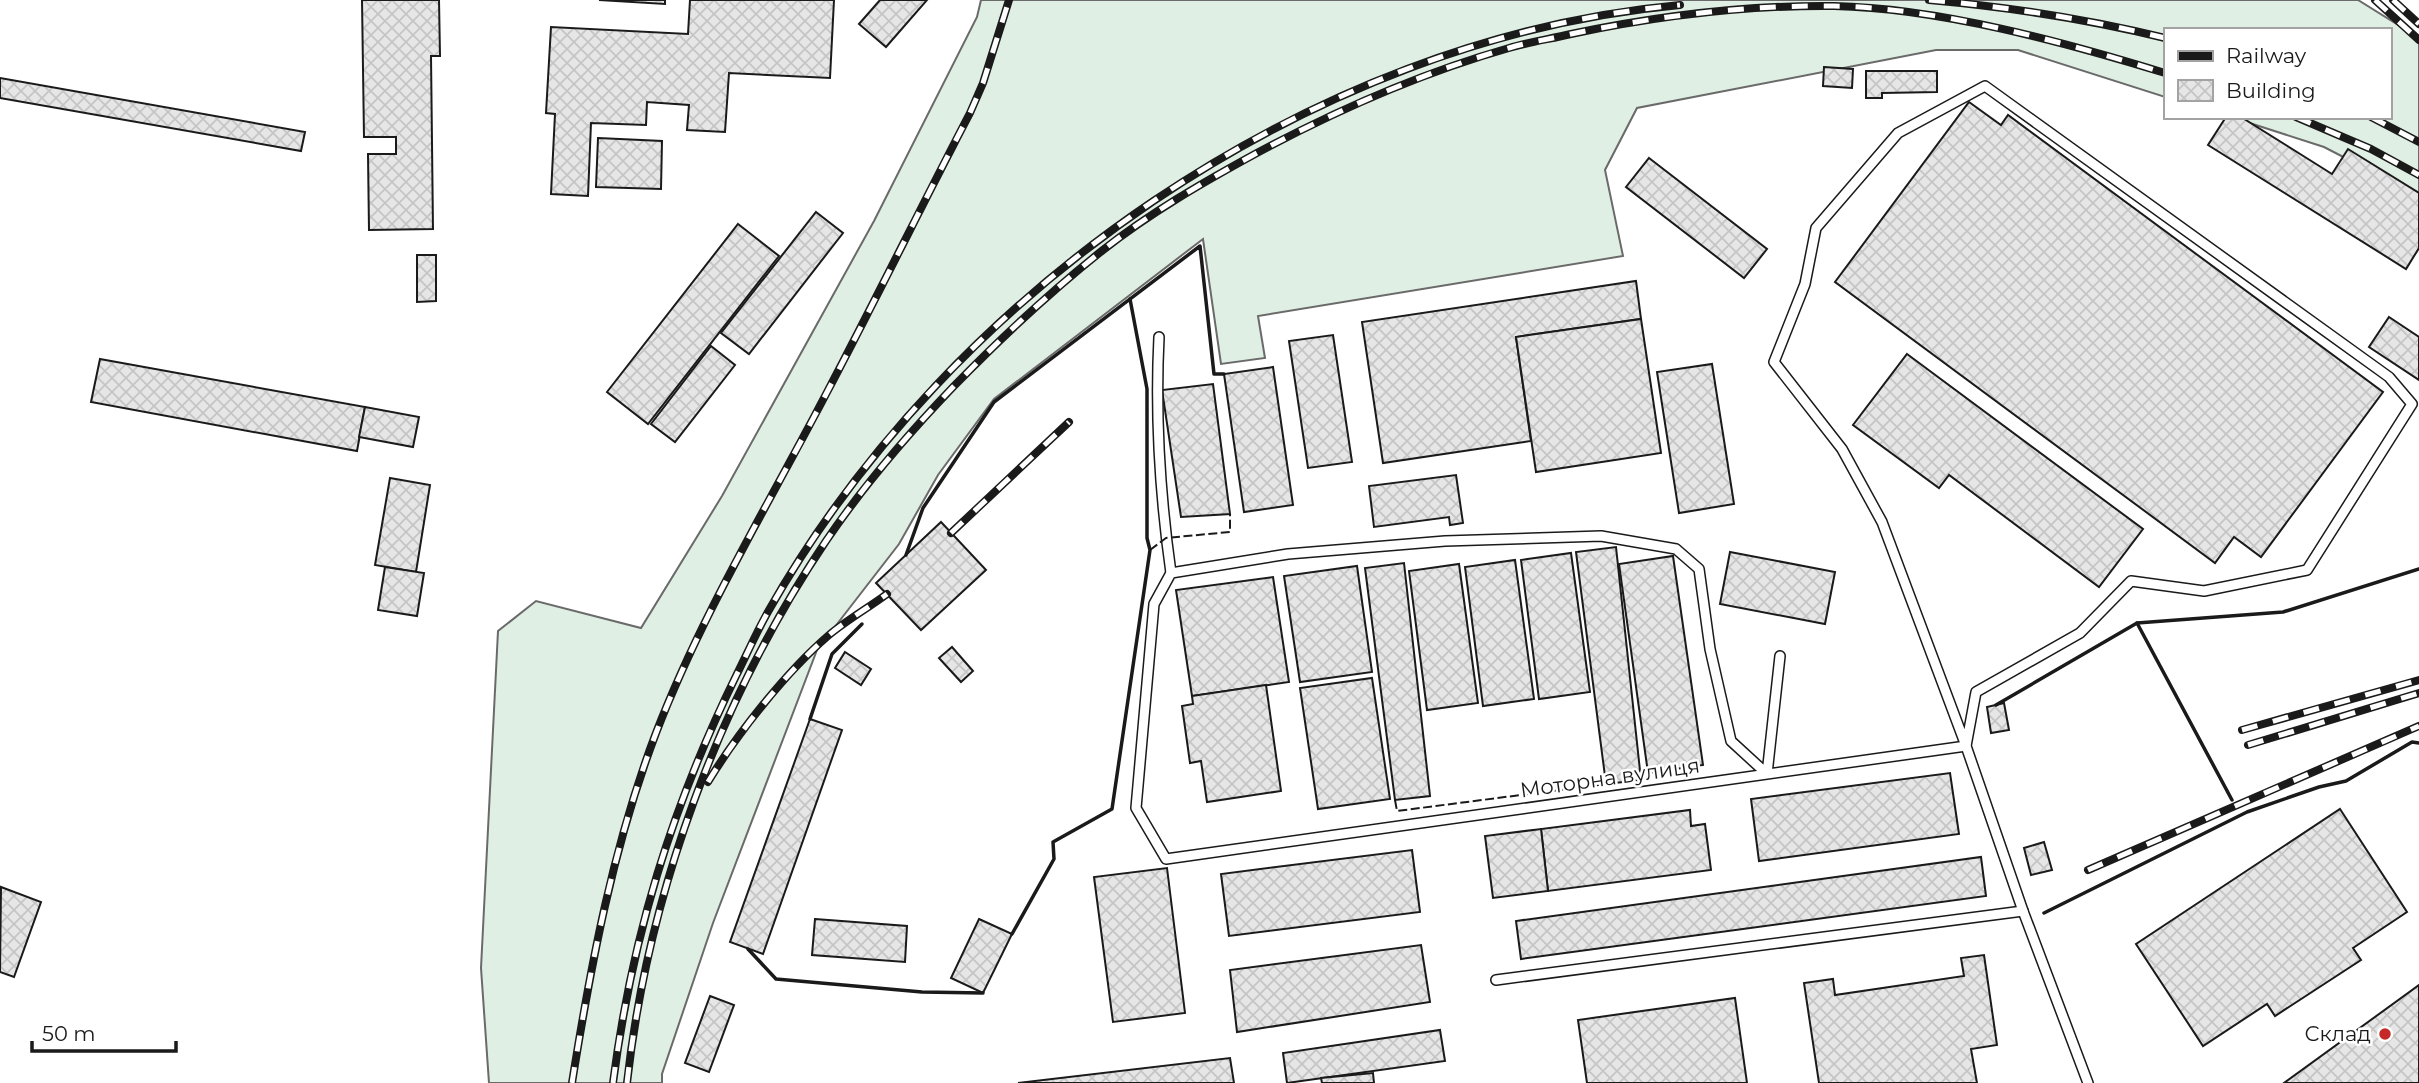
<svg xmlns="http://www.w3.org/2000/svg" width="2419" height="1083" font-family="Montserrat,sans-serif">
<style>
.grass{fill:#e0efe3;stroke:#6a6a6a;stroke-width:2}
.building{fill:url(#building-cross-hatch);stroke:#1a1a1a;stroke-width:2}
.lines{fill:none;stroke-linecap:round;stroke-linejoin:round}
.service-casing{stroke:#1a1a1a;stroke-width:12}
.service{stroke:#fff;stroke-width:9}
.rail-casing{stroke:#1a1a1a;stroke-width:8}
.rail{stroke:#fff;stroke-width:5;stroke-dasharray:16;stroke-linecap:butt}
.fence{stroke:#1a1a1a;stroke-width:2;stroke-dasharray:9 3.5;stroke-linecap:butt}
.wall{stroke:#1a1a1a;stroke-width:3.5}
.poi-dot{fill:#c62828;stroke:#fff;stroke-width:2.5}
.labels{text-anchor:middle;stroke-width:5;stroke-linejoin:round;paint-order:stroke}
.street-label{font-size:21px;fill:#1a1a1a;stroke:#fff}
.poi-label{font-size:21px;fill:#1a1a1a;stroke:#fff;text-anchor:end}
</style>
<defs>
<pattern id="building-cross-hatch" width="8" height="8" patternUnits="userSpaceOnUse" patternTransform="scale(1.75)"><rect width="8" height="8" fill="#e6e6e6"/><path d="M0 0l8 8M0 8l8-8" fill="none" stroke="#c5c5c5"/></pattern>
</defs>
<rect width="100%" height="100%" fill="#fff"/>
<polygon class="grass" points="981,0 2358,0 2419,38 2419,196 2324,147 2231,117 2389,117 2389,30 2165,30 2165,97 2018,50 1936,50 1637,108 1605,170 1623,256 1258,316 1265,358 1221,364 1203,239 994,399 938,475 899,544 817,650 713,923 662,1074 662,1083 489,1083 481,968 498,631 536,601 641,628 722,496 874,221 977,17"/>
<g class="building">
<polygon points="362,0 439,0 440,56 431,56 433,229 369,230 368,154 396,154 396,137 364,137"/>
<polygon points="599,0 665,0 665,4"/>
<polygon points="690,0 834,0 830,78 729,73 725,132 687,130 689,105 647,102 646,125 591,123 588,196 551,194 555,114 546,113 551,27 688,34"/>
<polygon points="880,0 927,0 886,47 859,24"/>
<polygon points="1824,67 1853,69 1852,88 1823,86"/>
<polygon points="1866,71 1937,71 1937,92 1882,93 1882,98 1866,98"/>
<polygon points="0,78 305,132 301,151 0,98"/>
<polygon points="1969,102 2001,125 2008,115 2383,392 2261,557 2234,537 2215,563 1835,282"/>
<polygon points="2226,117 2241,117 2332,174 2348,149 2419,193 2419,248 2406,269 2208,145"/>
<polygon points="598,138 662,141 661,189 596,187"/>
<polygon points="1649,158 1767,249 1744,278 1626,187"/>
<polygon points="816,212 843,233 749,354 721,333"/>
<polygon points="738,224 779,256 648,424 607,392"/>
<polygon points="417,255 436,255 436,301 417,302"/>
<polygon points="1636,281 1641,319 1516,337 1531,441 1383,463 1362,322"/>
<polygon points="2389,317 2419,337 2419,380 2369,347"/>
<polygon points="1641,319 1661,453 1536,472 1516,337"/>
<polygon points="1333,335 1352,462 1308,468 1289,341"/>
<polygon points="711,346 735,365 675,442 651,424"/>
<polygon points="1907,354 2143,529 2099,587 1949,475 1939,488 1853,425"/>
<polygon points="100,359 365,407 357,451 91,402"/>
<polygon points="1712,364 1734,504 1679,513 1657,372"/>
<polygon points="1273,367 1293,505 1244,512 1224,374"/>
<polygon points="1213,384 1230,514 1181,517 1162,390"/>
<polygon points="365,407 419,417 413,447 359,437"/>
<polygon points="1456,475 1463,523 1450,525 1449,517 1374,527 1369,486"/>
<polygon points="390,478 430,485 416,572 375,565"/>
<polygon points="941,522 986,570 921,630 876,583"/>
<polygon points="1616,547 1641,780 1606,784 1576,552"/>
<polygon points="1730,552 1835,572 1825,624 1720,604"/>
<polygon points="1571,553 1590,692 1539,699 1521,560"/>
<polygon points="1673,556 1703,765 1648,773 1619,564"/>
<polygon points="1515,560 1534,699 1483,706 1465,567"/>
<polygon points="1404,563 1430,796 1395,800 1365,568"/>
<polygon points="1459,564 1478,703 1427,710 1409,571"/>
<polygon points="1357,566 1372,672 1300,682 1284,576"/>
<polygon points="385,567 424,573 417,616 378,610"/>
<polygon points="1273,577 1289,682 1192,696 1176,590"/>
<polygon points="952,647 973,671 961,682 939,658"/>
<polygon points="845,652 871,669 861,685 835,668"/>
<polygon points="1372,678 1390,799 1318,809 1300,688"/>
<polygon points="1266,685 1281,791 1207,802 1201,761 1190,763 1182,706 1193,704 1192,696"/>
<polygon points="2004,703 2009,730 1991,733 1987,707"/>
<polygon points="810,719 842,730 763,954 730,942"/>
<polygon points="1950,773 1959,834 1759,861 1751,799"/>
<polygon points="2340,809 2407,912 2353,948 2361,960 2275,1016 2267,1004 2203,1046 2136,944"/>
<polygon points="1690,810 1691,826 1705,824 1711,870 1548,891 1541,829"/>
<polygon points="1541,829 1548,891 1493,898 1485,836"/>
<polygon points="2044,842 2052,870 2031,875 2024,848"/>
<polygon points="1412,850 1420,912 1229,936 1221,874"/>
<polygon points="1981,857 1986,896 1521,959 1516,921"/>
<polygon points="1167,868 1185,1013 1113,1022 1094,877"/>
<polygon points="1,887 41,902 14,977 0,972"/>
<polygon points="815,919 907,926 905,962 812,955"/>
<polygon points="979,919 1012,934 983,993 951,978"/>
<polygon points="1421,945 1430,1002 1237,1032 1230,970"/>
<polygon points="1984,955 1997,1045 1971,1049 1977,1083 1819,1083 1804,983 1833,979 1835,995 1964,976 1961,958"/>
<polygon points="2419,985 2419,1083 2284,1083"/>
<polygon points="710,996 734,1005 709,1072 685,1063"/>
<polygon points="1735,998 1747,1083 1587,1083 1578,1020"/>
<polygon points="1440,1030 1445,1061 1287,1083 1283,1053"/>
<polygon points="1230,1058 1234,1083 1018,1083"/>
<polygon points="1373,1073 1374,1083 1322,1083 1321,1078"/>
</g>
<g class="lines">
<g class="service-casing">
<g id="service">
<path d="M 1159,337 C 1155,416 1160,495 1171,573"/>
<polyline points="1780,656 1767,774 1731,741 1710,649 1699,569 1676,549 1601,536 1445,541 1288,554 1171,573 1154,604 1136,808 1166,859 1966,746"/>
<polyline points="1966,746 1976,692 2080,633 2131,581 2204,591 2307,570 2412,404 2389,377 1985,86 1898,133 1816,228 1805,284 1774,362 1842,449 1882,522 1966,746 2023,911 2088,1083"/>
<polyline points="1496,980 2023,911"/>
</g>
</g>
<use href="#service" class="service"/>
<g class="rail-casing">
<g id="rail">
<path d="M 1929,0 C 2009,7 2087,19 2165,38"/>
<polyline points="2375,0 2419,40"/>
<polyline points="2393,0 2419,24"/>
<polyline points="2296,117 2371,149 2419,175"/>
<polyline points="2371,117 2419,142"/>
<polyline points="951,533 1069,422"/>
<polyline points="2242,730 2419,680"/>
<polyline points="2248,745 2419,693"/>
<path d="M 708,782 C 737,734 786,672 829,635 C 847,620 868,608 887,594"/>
<polyline points="2088,870 2419,726"/>
<path d="M 572,1083 C 591,964 613,846 656,733 C 701,616 767,507 825,396 C 874,303 921,207 970,113 L 983,83 L 1009,0"/>
<path d="M 613,1083 C 632,936 671,809 736,676 C 747,654 757,631 769,610 C 949,292 1312,38 1680,5"/>
<path d="M 627,1083 C 648,893 719,700 826,541 C 864,485 908,434 954,386 C 1001,338 1050,292 1103,250 C 1150,213 1202,183 1255,154 C 1335,111 1421,73 1509,48 C 1529,42 1550,39 1571,34 C 1657,16 1745,5 1834,6 C 1939,8 2064,42 2165,73"/>
</g>
</g>
<use href="#rail" class="rail"/>
<g class="fence">
<polyline points="1150,550 1166,538 1230,532 1230,514"/>
<polyline points="1395,800 1397,811 1606,784"/>
</g>
<g class="wall">
<polyline points="906,555 923,508 994,402 1200,246 1214,374 1224,374"/>
<polyline points="2137,623 2283,612 2419,569"/>
<polyline points="1996,705 2137,623 2232,800"/>
<polyline points="810,719 832,654 862,624"/>
<polyline points="2044,913 2247,812 2319,787 2346,781 2412,742 2419,743"/>
<polyline points="1012,934 1054,859 1053,842 1112,809 1150,550 1147,538 1147,389 1130,299"/>
<polyline points="748,949 776,979 922,992 983,993"/>
</g>
</g>
<circle class="poi-dot" cx="2385" cy="1034" r="7"/>
<g class="labels">
<g class="street-label">
<text transform="translate(1610 778) rotate(-8)" y="7">Моторна вулиця</text>
</g>
<g class="poi-label">
<text x="2371" y="1041">Склад</text>
</g>
</g>
<rect x="2164" y="28" width="228" height="91" fill="#ffffff" stroke="#a3a3a3" stroke-width="2"/>
<rect x="2178" y="51" width="35" height="10" fill="#1a1a1a" stroke="#a3a3a3" stroke-width="2"/>
<text x="2226" y="63" font-size="21" fill="#1a1a1a">Railway</text>
<rect x="2178" y="80" width="35" height="21" fill="url(#building-cross-hatch)" stroke="#a3a3a3" stroke-width="2"/>
<text x="2226" y="98" font-size="21" fill="#1a1a1a">Building</text>
<path d="M32 1041v10h144v-10" fill="none" stroke="#1a1a1a" stroke-width="3.5"/>
<text x="42" y="1041" font-size="21" fill="#1a1a1a" stroke="#ffffff" stroke-width="5" paint-order="stroke">50 m</text>
</svg>
